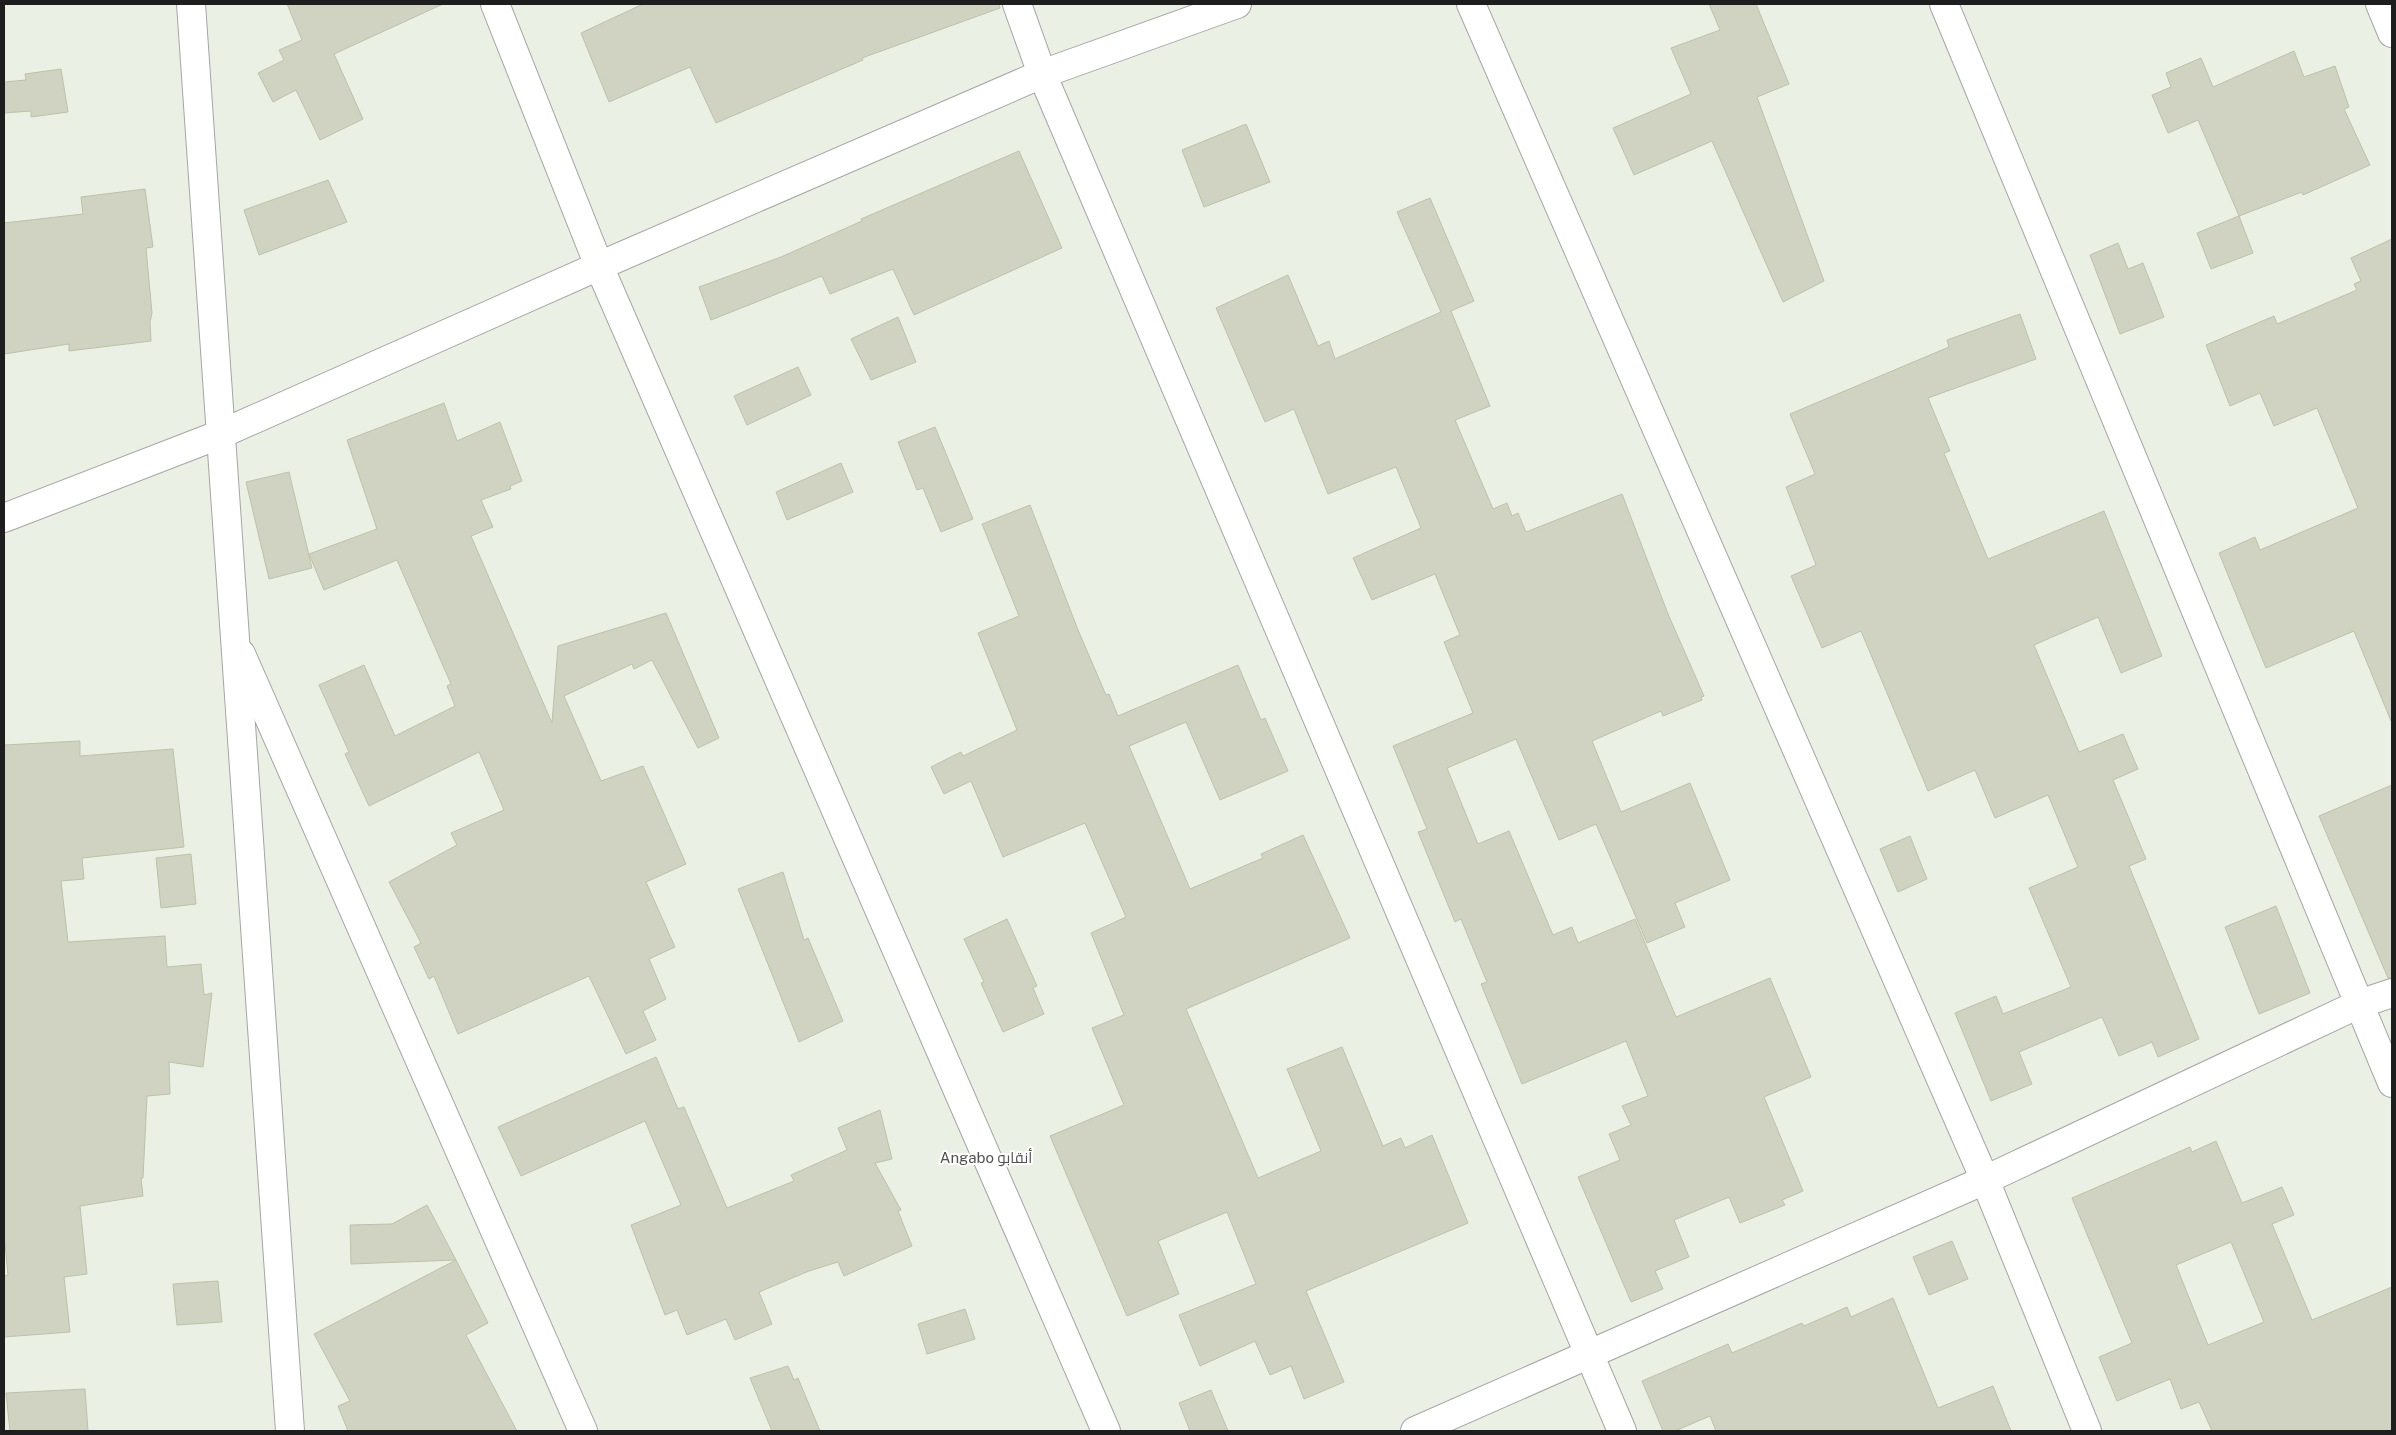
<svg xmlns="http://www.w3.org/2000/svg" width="2396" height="1435" font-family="'Public Sans',Cairo,sans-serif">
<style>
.building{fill:#d0d3c1;stroke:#bdc2a6;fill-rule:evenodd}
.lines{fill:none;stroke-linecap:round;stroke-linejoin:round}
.minor-casing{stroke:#a5a5a5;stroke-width:30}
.minor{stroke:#fff;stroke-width:28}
.labels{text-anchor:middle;stroke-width:4;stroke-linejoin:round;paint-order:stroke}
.neighbourhood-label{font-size:15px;fill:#515151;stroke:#fff}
</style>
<rect width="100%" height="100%" fill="#ebf0e4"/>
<g class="building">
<polygon points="287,4 443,4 334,54 363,119 320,140 296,90 273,102 258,73 284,60 279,50 302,40"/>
<polygon points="643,4 999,4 1000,8 862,58 863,60 716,123 690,67 609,102 581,33"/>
<polygon points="1709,4 1756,4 1789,84 1757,97 1824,281 1783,302 1712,141 1634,175 1613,128 1691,94 1671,48 1720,30"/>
<polygon points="2294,51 2304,77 2335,66 2349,107 2344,109 2370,165 2303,195 2302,192 2239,216 2198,120 2168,133 2152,95 2171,87 2166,73 2201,58 2213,87"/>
<polygon points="61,69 68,112 31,117 31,111 4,113 4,82 26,80 25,74"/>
<polygon points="1246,124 1270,182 1204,207 1182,150"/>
<polygon points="1019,151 1062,248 914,315 893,269 830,294 822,276 711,320 699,287 781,257 862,221 861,219"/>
<polygon points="328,180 347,222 259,255 244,210"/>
<polygon points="145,189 153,247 146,248 152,313 150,322 151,341 69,351 69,344 4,354 4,223 83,214 81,197"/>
<polygon points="1430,198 1474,301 1451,311 1490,406 1455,420 1493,509 1507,503 1512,516 1518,513 1526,532 1622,494 1668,614 1704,696 1701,697 1702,700 1663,716 1661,711 1592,741 1621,812 1690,783 1730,880 1675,903 1685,927 1647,943 1596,824 1559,840 1516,739 1447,768 1478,844 1509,831 1553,935 1572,927 1578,943 1635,919 1676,1017 1770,978 1811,1077 1764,1097 1803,1191 1782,1200 1785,1205 1740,1223 1729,1197 1674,1220 1689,1257 1655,1271 1663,1289 1631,1302 1578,1177 1620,1160 1609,1134 1631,1125 1622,1106 1648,1096 1626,1041 1522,1084 1481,984 1487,982 1461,919 1455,922 1418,832 1427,829 1393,746 1473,713 1444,642 1460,635 1435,574 1372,600 1353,558 1421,528 1396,467 1328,494 1294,409 1265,422 1216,308 1288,275 1318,346 1329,341 1335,359 1441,312 1397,212"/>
<polygon points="2239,216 2253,253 2211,269 2197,233"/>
<polygon points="2392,239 2392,721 2391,721 2354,631 2266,668 2219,553 2255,537 2260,550 2358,508 2317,408 2274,426 2260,393 2230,406 2206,345 2274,316 2277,324 2357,290 2354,284 2361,281 2351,258"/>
<polygon points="2118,243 2128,269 2143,263 2164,317 2120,334 2090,255"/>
<polygon points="2020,314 2036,359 1928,398 1950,451 1944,453 1988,559 2104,511 2162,656 2121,673 2098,617 2034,645 2079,752 2123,734 2138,769 2113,780 2146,859 2129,866 2199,1039 2158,1057 2152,1042 2119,1056 2102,1017 2019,1052 2032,1084 1991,1101 1955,1013 1996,996 2003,1014 2071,987 2029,888 2078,867 2048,795 1995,818 1975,770 1928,791 1861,631 1822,648 1791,576 1816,565 1786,487 1815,474 1790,414 1949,347 1947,340"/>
<polygon points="898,317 916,362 871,380 851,339"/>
<polygon points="798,367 811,395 747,425 734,396"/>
<polygon points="444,403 457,441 500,422 522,481 510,486 511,489 481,500 493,527 471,536 552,723 558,646 666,613 719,738 698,748 652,660 634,669 632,664 564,696 601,781 643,766 686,864 646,882 675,947 649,959 666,999 643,1011 656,1040 626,1054 589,976 458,1034 434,976 429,979 414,947 421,943 389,882 457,845 451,833 504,810 479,752 369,806 345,754 349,752 319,685 364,665 395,736 455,706 447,686 451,684 397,560 324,590 309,554 377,529 347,440"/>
<polygon points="935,427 973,519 941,532 923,488 917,490 898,442"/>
<polygon points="841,463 853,492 787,520 776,492"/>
<polygon points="289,472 312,568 269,579 246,482"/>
<polygon points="1030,505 1078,630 1106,695 1109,694 1118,716 1238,665 1261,720 1265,718 1288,771 1220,800 1186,722 1129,746 1190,889 1263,858 1261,854 1303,835 1350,938 1186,1009 1258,1178 1321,1151 1287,1069 1342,1047 1383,1146 1401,1138 1405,1148 1432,1135 1468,1223 1306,1291 1344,1382 1304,1399 1291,1366 1270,1375 1255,1341 1200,1366 1179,1315 1256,1284 1227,1212 1158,1241 1179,1294 1127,1316 1050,1136 1124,1105 1092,1028 1124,1015 1091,933 1126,917 1085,823 1003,857 971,781 944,794 931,767 961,752 963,756 1017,730 978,633 1019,616 982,524"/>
<polygon points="80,741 80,756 173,749 184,847 82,858 84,879 61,881 68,942 165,936 167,967 201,964 204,995 212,993 203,1067 169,1062 170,1094 147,1096 143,1178 141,1178 143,1196 80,1206 87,1274 64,1277 70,1332 4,1337 4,1276 8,1275 4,1233 4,745"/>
<polygon points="2392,785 2392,978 2388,978 2319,816"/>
<polygon points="1910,836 1927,879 1898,892 1880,849"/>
<polygon points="191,854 196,904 161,908 156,858"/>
<polygon points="783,872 804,940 808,938 843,1021 799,1042 738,889"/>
<polygon points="2276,906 2310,993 2259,1014 2225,927"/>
<polygon points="1007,919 1037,986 1033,988 1044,1014 1003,1032 981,983 984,982 964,939"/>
<polygon points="656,1057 678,1109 684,1107 727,1208 794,1181 791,1175 847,1150 838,1128 880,1110 892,1159 875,1163 901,1210 898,1211 912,1246 844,1276 838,1262 809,1271 759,1292 772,1324 735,1340 726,1319 687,1335 677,1310 665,1315 631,1225 681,1205 645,1121 521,1176 498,1127"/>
<path d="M 2216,1141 L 2242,1203 L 2282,1187 L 2294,1215 L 2272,1224 L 2312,1320 L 2392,1287 L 2392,1431 L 2212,1431 L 2199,1402 L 2181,1409 L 2170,1379 L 2117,1401 L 2099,1357 L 2132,1343 L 2072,1198 L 2190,1147 L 2192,1152 ZM 2231,1242 L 2264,1322 L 2208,1345 L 2176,1265 Z"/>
<polygon points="427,1205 456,1260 351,1264 350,1225 392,1224"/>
<polygon points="1952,1241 1968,1279 1929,1295 1913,1257"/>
<polygon points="456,1260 488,1323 466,1335 517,1431 348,1431 338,1406 350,1401 314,1334"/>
<polygon points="218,1281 222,1322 177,1325 173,1284"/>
<polygon points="1893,1298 1938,1408 1993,1386 2011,1431 1716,1431 1710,1416 1675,1431 1663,1431 1642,1381 1728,1344 1732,1353 1802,1323 1804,1326 1847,1307 1851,1317"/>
<polygon points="965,1309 975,1339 927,1354 918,1324"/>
<polygon points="788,1366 794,1380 798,1378 820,1431 772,1431 750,1378"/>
<polygon points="85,1389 88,1431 10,1431 6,1393"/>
<polygon points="1211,1390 1228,1431 1190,1431 1179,1403"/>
</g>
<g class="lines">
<g class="minor-casing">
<g id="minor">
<polyline points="191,4 290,1431"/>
<polyline points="495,4 599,266 1106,1431"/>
<polyline points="1017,4 1042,74 1622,1431"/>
<polyline points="1471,4 1985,1180 2087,1431"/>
<polyline points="1944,4 2392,1083"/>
<polyline points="2380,4 2392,33"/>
<polyline points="4,518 221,434 599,266 1042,74 1237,4"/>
<polyline points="241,654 583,1431"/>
<polyline points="1415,1431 1985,1180 2359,1004 2392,993"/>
</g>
</g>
<use href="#minor" class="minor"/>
</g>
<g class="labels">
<g class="neighbourhood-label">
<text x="986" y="1163">Angabo أنقابو</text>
</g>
</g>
<rect width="2396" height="1435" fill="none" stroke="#1e1e1e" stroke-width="10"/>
</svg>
